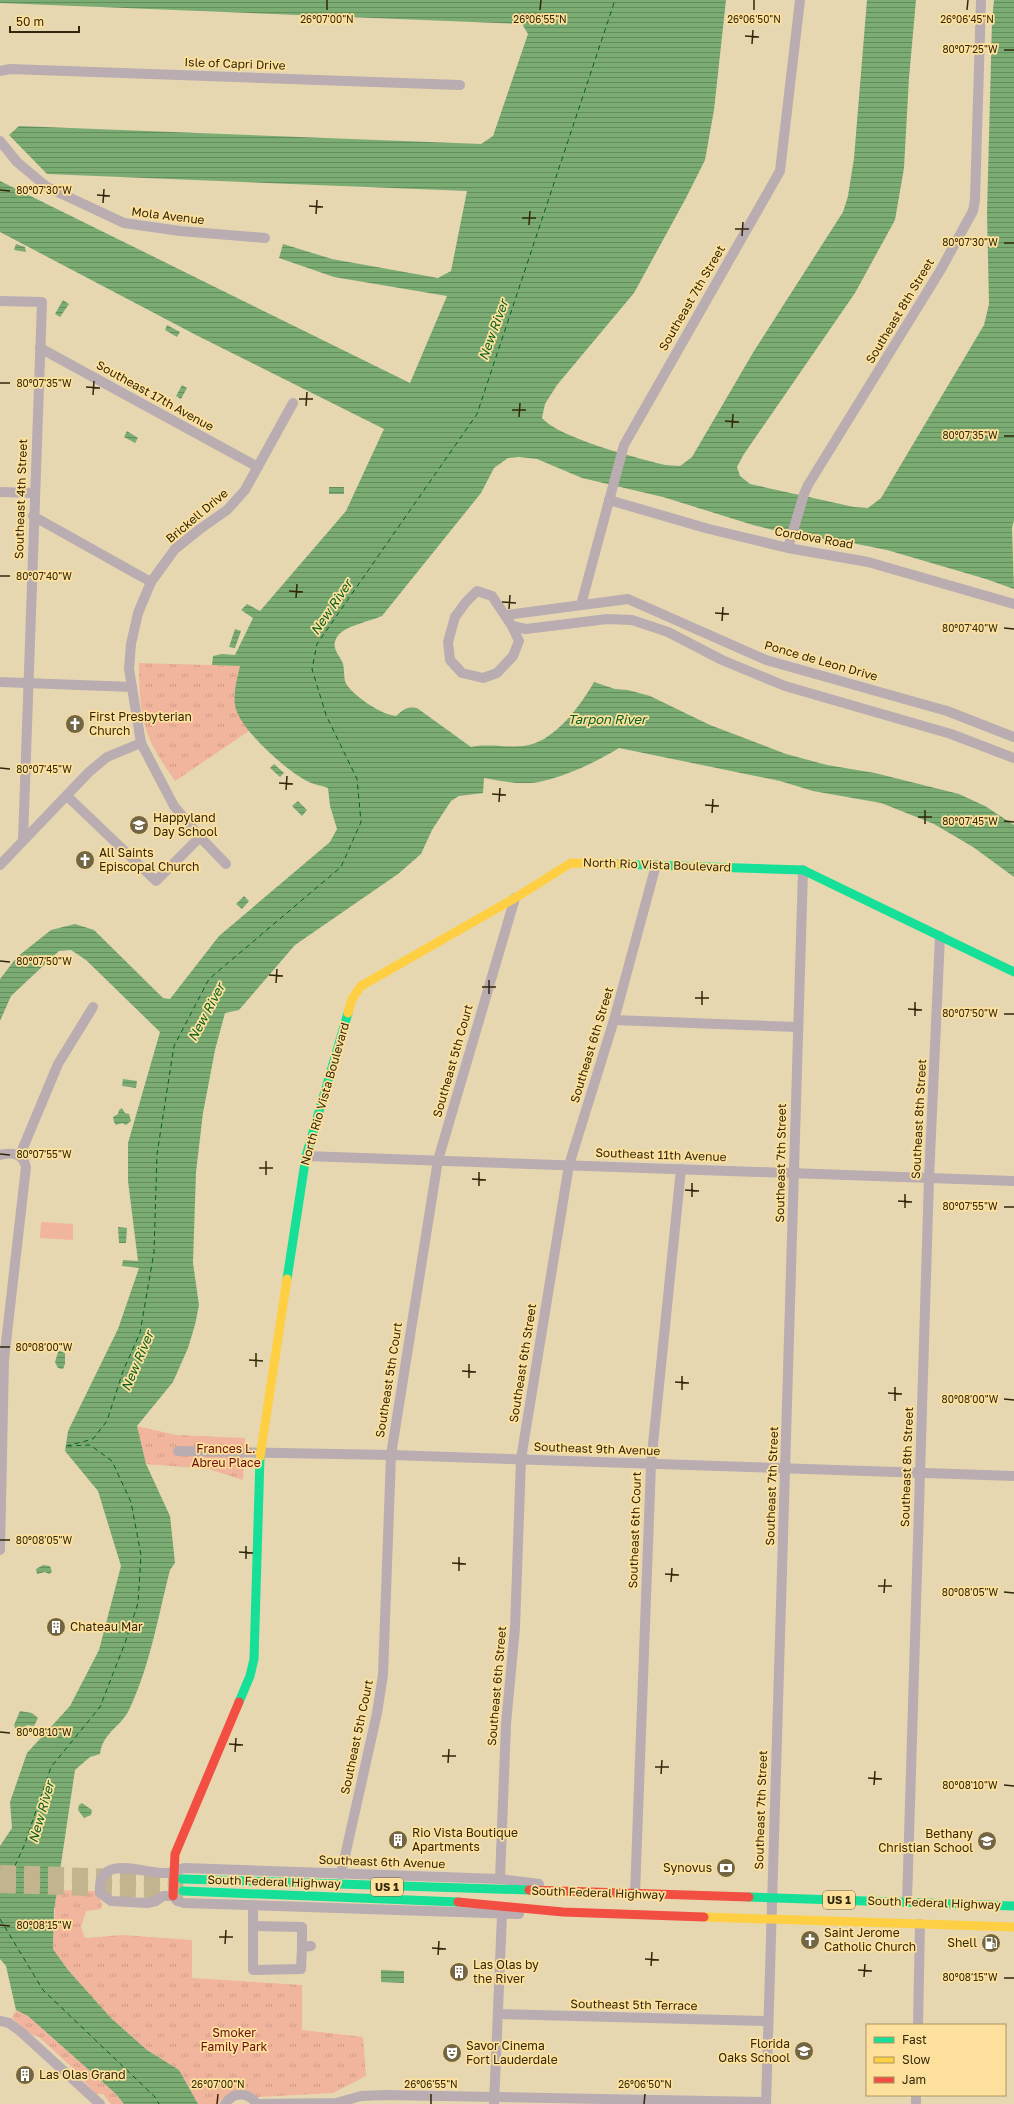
<svg xmlns="http://www.w3.org/2000/svg" width="1014" height="2104" font-family="'Golos Text',sans-serif">
<style>
.grass{fill:#f1b49c}
.park{fill:url(#park-tufts)}
.water{fill:url(#water-rules)}
.lines{fill:none;stroke-linecap:round;stroke-linejoin:round}
.ferry{stroke:#076124;stroke-width:1;stroke-dasharray:5 4;stroke-linecap:butt}
.primary-tunnel{stroke:#c3b490;stroke-width:16;stroke-dasharray:16 8;stroke-linecap:butt}
.street{stroke:#b9adb1;stroke-width:10}
.fast{stroke:#16e098;stroke-width:9}
.slow{stroke:#ffcf43;stroke-width:9}
.jam{stroke:#f24e42;stroke-width:9}
.ticks{fill:none;stroke:#32270a;stroke-width:1.5}
.labels{text-anchor:middle;stroke-width:3.5;stroke-linejoin:round;paint-order:stroke}
.shield{fill:#fde09b;stroke:#6f5e36;stroke-width:1}
.shield-label{font-size:11px;font-weight:bold;fill:#32270a}
.street-label{font-size:12px;fill:#32270a;stroke:#fde09b}
.poi-label{font-size:12px;fill:#32270a;stroke:#fde09b;text-anchor:start}
.park-label{font-size:12px;fill:#680f0e;stroke:#fde09b}
.water-label{font-size:13px;font-style:italic;fill:#076124;stroke:#fde09b}
.ticks-label{font-size:10px;text-anchor:middle;fill:#32270a;stroke:#fde09b;stroke-width:3.5;stroke-linejoin:round;paint-order:stroke}
</style>
<defs>
<pattern id="park-tufts" width="24" height="20" patternUnits="userSpaceOnUse"><rect width="24" height="20" fill="#f1b49c"/><path d="M3 7l-1-3M5 7V3M7 7l1-3M15 17l-1-3M17 17v-4M19 17l1-3" fill="none" stroke="#cf9b85"/></pattern>
<pattern id="water-rules" width="6" height="5" patternUnits="userSpaceOnUse"><rect width="6" height="5" fill="#7bac74"/><path d="M0 2.5h6" fill="none" stroke="#658c5d"/></pattern>
</defs>
<rect width="100%" height="100%" fill="#e7d7b1"/>
<polygon class="grass" points="41,1222 73,1224 73,1240 40,1238"/>
<g class="park">
<path d="M 139,663 L 240,666 C 233,695 230,705 249,731 L 175,781 C 167,769 159,758 153,746 C 140,722 139,690 139,663 Z"/>
<polygon points="137,1426 176,1435 245,1438 243,1480 209,1469 146,1464"/>
<polygon points="56,1890 95,1891 102,1904 101,1909 86,1911 81,1927 85,1938 123,1935 192,1940 192,1978 302,1985 302,2030 363,2037 366,2076 333,2093 221,2099 219,2104 198,2104 179,2070 147,2050 111,2018 68,1970 53,1949"/>
<polygon points="16,2010 28,2016 116,2094 124,2104 111,2104 103,2094 96,2094 80,2077 77,2072 39,2037 32,2035 12,2018"/>
</g>
<g class="water">
<path d="M 0,0 L 726,0 L 714,110 L 705,160 L 686,198 L 634,293 L 557,385 L 545,404 L 542,418 C 559,438 637,458 665,465 L 680,466 L 692,457 L 754,351 L 843,212 L 848,196 L 854,158 L 867,0 L 916,0 L 909,78 L 904,168 L 895,220 L 855,293 L 744,454 L 737,467 L 740,476 L 750,484 L 854,507 L 868,508 L 881,498 L 984,325 L 989,304 L 987,213 L 992,21 L 994,0 L 1014,0 L 1014,520 L 1012,528 L 1014,589 L 986,579 L 887,550 L 837,540 L 802,537 L 753,525 L 663,497 L 582,478 L 537,459 L 519,457 L 508,458 L 494,468 L 481,493 L 382,616 C 369,622 341,626 336,639 C 331,649 340,655 343,664 C 345,671 343,680 347,685 C 355,697 382,715 396,716 C 403,709 408,706 417,708 L 471,747 C 490,743 510,749 529,745 C 556,739 581,705 594,682 L 615,689 L 628,690 L 650,696 L 710,725 L 786,754 L 827,765 L 875,773 L 959,794 L 985,806 L 1014,825 L 1014,877 L 973,847 L 934,824 L 881,803 L 813,791 L 780,781 L 619,748 C 596,762 569,775 543,781 C 524,786 502,781 484,778 L 483,793 L 459,796 L 451,801 L 432,830 L 421,854 L 398,874 L 295,945 L 239,1010 L 225,1013 L 215,1050 L 203,1113 L 196,1172 L 193,1263 L 199,1305 L 195,1325 L 188,1348 L 173,1382 L 137,1426 L 146,1464 L 170,1516 L 175,1563 L 170,1570 C 158,1617 150,1666 129,1710 C 120,1728 103,1732 100,1754 L 90,1757 L 75,1770 L 54,1911 L 53,1949 L 68,1970 L 111,2018 L 147,2050 L 179,2070 L 198,2104 L 124,2104 L 116,2094 L 28,2016 L 16,2010 L 6,1966 L 0,1959 L 0,1846 L 12,1828 L 10,1802 L 27,1753 L 70,1706 L 99,1650 L 121,1566 L 98,1491 L 65,1451 L 68,1431 L 118,1329 L 139,1268 L 122,1266 L 123,1260 L 138,1261 L 128,1181 L 128,1143 L 160,1032 L 86,960 L 71,950 L 59,951 L 11,996 L 0,1021 L 0,979 L 17,957 L 51,930 L 75,924 L 94,930 L 163,998 L 170,999 L 219,936 L 330,842 L 337,829 L 330,806 L 328,788 C 320,785 311,784 305,780 C 285,769 238,728 235,705 C 233,692 237,679 240,666 L 212,665 L 213,656 L 222,654 L 235,655 L 253,618 L 241,610 L 247,604 L 260,611 L 346,511 L 384,429 L 196,335 L 0,232 L 0,181 L 410,383 L 447,296 L 334,277 L 279,258 L 283,244 L 332,259 L 438,278 L 451,271 L 467,191 L 47,174 L 9,135 L 19,126 L 481,144 L 493,136 L 528,34 L 522,24 L 0,3 Z"/>
<polygon points="16,244 25,247 26,252 14,250"/>
<polygon points="63,300 69,304 60,317 55,314"/>
<polygon points="167,325 180,332 177,337 165,330"/>
<polygon points="182,385 187,388 181,399 176,396"/>
<polygon points="127,431 138,438 135,443 124,437"/>
<rect x="329" y="487" width="15" height="7"/>
<polygon points="235,629 241,631 235,648 229,647"/>
<polygon points="274,764 284,773 280,777 270,768"/>
<polygon points="298,801 307,810 302,816 292,806"/>
<polygon points="244,896 249,901 242,909 236,904"/>
<polygon points="123,1079 137,1081 136,1088 122,1086"/>
<polygon points="122,1108 125,1113 129,1114 131,1121 126,1125 122,1123 116,1125 114,1122 113,1117 118,1114 119,1110"/>
<polygon points="118,1227 127,1228 126,1243 119,1243"/>
<polygon points="60,1351 65,1353 65,1364 63,1369 58,1368 55,1362 58,1352"/>
<polygon points="43,1565 50,1566 52,1572 49,1574 45,1572 37,1574 36,1569"/>
<polygon points="20,1711 32,1713 38,1718 34,1726 27,1725 21,1732 16,1729 14,1725"/>
<polygon points="82,1803 92,1810 91,1815 84,1818 78,1810 79,1805"/>
<polygon points="381,1970 404,1971 404,1983 381,1982"/>
</g>
<g class="lines">
<g class="ferry">
<polyline points="66,1446 93,1439 107,1421 123,1371 140,1333 154,1252 157,1154 174,1046 209,979 341,867 361,822 357,779 326,715 312,669 317,644 477,414 615,0"/>
<polyline points="0,1888 8,1881 24,1846 51,1767 100,1707 125,1643 138,1603 141,1555 131,1502 112,1461 90,1445 68,1446"/>
<polyline points="0,1919 43,1990 155,2097 159,2104"/>
</g>
<g class="primary-tunnel">
<polyline points="0,1873 182,1879"/>
<polyline points="0,1885 183,1891"/>
</g>
<g class="street">
<polyline points="0,71 10,69 460,85"/>
<polyline points="0,141 17,162 47,187 124,223 180,231 265,238"/>
<polyline points="0,301 42,302 23,840"/>
<polyline points="40,348 258,467"/>
<polyline points="0,492 34,493"/>
<polyline points="609,500 709,529 788,548 868,562 1014,604"/>
<polyline points="33,516 151,582"/>
<polyline points="788,548 804,494 808,485 940,271 973,211 975,200 981,0"/>
<polyline points="581,605 624,445 780,171 800,0"/>
<polyline points="506,615 628,599 766,660 947,711 1014,737"/>
<polyline points="512,626 519,641 513,656 497,673 483,678 462,673 450,660 448,642 455,617 466,602 477,591 492,596 512,626 526,629 607,619 632,620 668,632 722,660 785,686 951,734 1014,758"/>
<polyline points="0,682 132,687"/>
<polyline points="67,796 156,881 200,837"/>
<polyline points="226,864 200,837 174,806 141,743 129,669 131,644 138,613 151,582 175,549 200,529 227,510 245,490 293,403"/>
<polyline points="0,865 89,772 107,757 141,743"/>
<polyline points="614,1020 797,1027"/>
<path d="M 0,1155 C 12,1152 23,1153 26,1167 L 4,1360 L 0,1550"/>
<polyline points="20,1155 58,1064 93,1007"/>
<polyline points="306,1156 1014,1181"/>
<polyline points="178,1451 391,1455 1014,1476"/>
<polyline points="341,1874 377,1713 383,1675 391,1455 438,1160 515,898"/>
<polyline points="500,1879 506,1724 515,1628 521,1459 569,1165 614,1020 656,865"/>
<polyline points="635,1894 651,1464 681,1169"/>
<polyline points="907,1902 929,1178 940,936"/>
<polyline points="253,1905 253,1970 301,1969 302,1947 311,1946"/>
<path d="M 519,1914 L 184,1903 L 177,1901 L 173,1896 L 163,1896 L 156,1901 L 147,1903 L 111,1901 L 100,1893 C 97,1854 139,1872 162,1873 C 170,1874 177,1870 184,1868 L 500,1879 L 539,1884"/>
<polyline points="253,1926 302,1927 302,1947"/>
<polyline points="499,2014 768,2021"/>
<polyline points="0,2021 9,2023 20,2031 100,2104"/>
<polyline points="918,2025 920,1924"/>
<path d="M 225,2104 C 234,2091 248,2092 257,2104"/>
<polyline points="256,2104 336,2103 361,2096 385,2095 766,2102"/>
<polyline points="494,2104 502,1915"/>
<polyline points="766,2104 803,870"/>
<polyline points="916,2104 916,2095"/>
</g>
<g class="fast">
<polyline points="616,864 803,870 1014,972"/>
<polyline points="287,1279 306,1156 348,1013"/>
<polyline points="239,1702 250,1676 254,1659 260,1457"/>
<polyline points="182,1879 529,1890"/>
<polyline points="183,1891 458,1902"/>
<polyline points="749,1897 1014,1906"/>
</g>
<g class="slow">
<polyline points="348,1013 352,999 361,986 515,898 571,863 616,864"/>
<polyline points="260,1457 287,1279"/>
<polyline points="704,1917 1014,1927"/>
</g>
<g class="jam">
<polyline points="529,1890 749,1897"/>
<polyline points="173,1896 175,1854 239,1702"/>
<polyline points="458,1902 563,1912 704,1917"/>
</g>
</g>
<path class="ticks" d="M 327,10 L 327,0M 540,10 L 541,0M 754,10 L 754,0M 967,10 L 968,0M 745,36 L 759,37M 752,44 L 753,30M 1004,50 L 1014,50M 0,190 L 10,191M 97,195 L 110,196M 103,203 L 104,189M 309,206 L 323,207M 316,214 L 317,200M 522,218 L 536,218M 529,225 L 530,211M 735,229 L 749,229M 742,236 L 743,222M 1004,243 L 1014,243M 0,383 L 10,383M 86,387 L 100,388M 93,395 L 94,381M 299,399 L 313,399M 306,406 L 307,392M 512,410 L 526,410M 519,417 L 520,403M 725,421 L 739,422M 732,428 L 733,414M 1004,436 L 1014,436M 0,576 L 10,576M 289,591 L 303,592M 296,598 L 297,584M 502,602 L 516,603M 509,609 L 510,595M 715,613 L 729,614M 722,621 L 723,607M 1004,628 L 1014,629M 0,768 L 10,769M 279,783 L 293,784M 286,790 L 287,776M 492,794 L 506,795M 499,802 L 500,788M 705,805 L 719,806M 712,813 L 713,799M 918,817 L 932,817M 1004,821 L 1014,822M 925,824 L 925,810M 0,961 L 10,962M 269,975 L 283,976M 276,983 L 277,969M 482,987 L 496,987M 489,994 L 489,980M 695,998 L 709,998M 702,1005 L 702,991M 908,1009 L 922,1010M 1004,1014 L 1014,1014M 915,1016 L 915,1002M 0,1154 L 10,1155M 259,1168 L 273,1168M 266,1175 L 266,1161M 472,1179 L 486,1180M 479,1186 L 479,1172M 685,1190 L 699,1191M 692,1197 L 692,1183M 898,1201 L 912,1202M 1004,1207 L 1014,1207M 905,1208 L 905,1194M 0,1347 L 10,1347M 249,1360 L 263,1361M 256,1367 L 256,1353M 462,1371 L 476,1372M 469,1378 L 469,1364M 675,1382 L 689,1383M 682,1390 L 682,1376M 888,1393 L 902,1394M 1004,1399 L 1014,1400M 895,1401 L 895,1387M 0,1540 L 10,1540M 239,1552 L 253,1553M 246,1559 L 246,1546M 452,1563 L 466,1564M 459,1571 L 459,1557M 665,1574 L 679,1575M 671,1582 L 672,1568M 878,1586 L 892,1586M 1004,1592 L 1014,1593M 884,1593 L 885,1579M 0,1732 L 10,1733M 229,1744 L 243,1745M 235,1752 L 236,1738M 442,1756 L 456,1756M 448,1763 L 449,1749M 655,1767 L 669,1767M 661,1774 L 662,1760M 868,1778 L 882,1779M 874,1785 L 875,1771M 1004,1785 L 1014,1786M 0,1925 L 10,1926M 219,1937 L 233,1937M 225,1944 L 226,1930M 432,1948 L 446,1949M 438,1955 L 439,1941M 645,1959 L 659,1960M 651,1966 L 652,1952M 858,1970 L 872,1971M 864,1977 L 865,1964M 1004,1978 L 1014,1978M 217,2104 L 218,2094M 431,2104 L 431,2094M 644,2104 L 645,2094"/>
<defs>
<g id="church-disc" transform="scale(1)"><circle r="9.5" fill="#716544" stroke="#fde09b"/><path d="M-1.2-6h2.4v3.5h3.3v2.4h-3.3V6h-2.4V-.1h-3.3v-2.4h3.3Z" fill="#fff"/></g>
<g id="school-disc" transform="scale(1)"><circle r="9.5" fill="#716544" stroke="#fde09b"/><path d="M0-5L7-2L0 1L-7-2ZM-4 1L0 2.5L4 1V4Q0 6-4 4Z" fill="#fff"/></g>
<g id="building-disc" transform="scale(1)"><circle r="9.5" fill="#716544" stroke="#fde09b"/><path d="M-4-6H4V6H1V3H-1V6H-4ZM-2.5-4.3h1.7v1.8h-1.7ZM.8-4.3h1.7v1.8H.8ZM-2.5-1h1.7V.8h-1.7ZM.8-1h1.7V.8H.8Z" fill="#fff"/></g>
<g id="bank-disc" transform="scale(1)"><circle r="9.5" fill="#716544" stroke="#fde09b"/><path d="M-6-4H6V4H-6ZM0-2.3a2.3 2.3 0 1 0 0 4.6a2.3 2.3 0 1 0 0-4.6Z" fill="#fff"/></g>
<g id="fuel-disc" transform="scale(1)"><circle r="9.5" fill="#716544" stroke="#fde09b"/><path d="M-5.5-6h7V0h2V4h1.3V-2.5L3-4.5l.8-.8L6-3V5H2.5V1h-1V6h-7ZM-4.2-4.7v3.2H.2V-4.7Z" fill="#fff"/></g>
<g id="theatre-disc" transform="scale(1)"><circle r="9.5" fill="#716544" stroke="#fde09b"/><path d="M-5-5.5Q0-4 5-5.5V0Q5 5 0 6Q-5 5-5 0ZM-3.3-2.5H-1v1.5H-3.3ZM1-2.5H3.3v1.5H1ZM-2.8 1Q0 5.5 2.8 1Z" fill="#fff"/></g>
</defs>
<g fill-rule="evenodd">
<use href="#church-disc" x="75" y="724"/>
<use href="#school-disc" x="139" y="825"/>
<use href="#church-disc" x="85" y="860"/>
<use href="#building-disc" x="56" y="1627"/>
<use href="#building-disc" x="398" y="1840"/>
<use href="#school-disc" x="987" y="1841"/>
<use href="#bank-disc" x="726" y="1868"/>
<use href="#church-disc" x="810" y="1940"/>
<use href="#fuel-disc" x="991" y="1943"/>
<use href="#building-disc" x="459" y="1972"/>
<use href="#school-disc" x="804" y="2051"/>
<use href="#theatre-disc" x="452" y="2053"/>
<use href="#building-disc" x="25" y="2075"/>
</g>
<g class="labels">
<g class="shield">
<rect x="371" y="1878" width="32" height="18" rx="3"/>
<rect x="823" y="1891" width="32" height="18" rx="3"/>
</g>
<g class="shield-label">
<text x="387" y="1891">US 1</text>
<text x="839" y="1904">US 1</text>
</g>
<g class="street-label">
<text transform="translate(235 64) rotate(2)" y="4">Isle of Capri Drive</text>
<text transform="translate(168 216) rotate(7)" y="4">Mola Avenue</text>
<text transform="translate(692 298) rotate(-60)" y="4">Southeast 7th Street</text>
<text transform="translate(900 311) rotate(-59)" y="4">Southeast 8th Street</text>
<text transform="translate(155 396) rotate(29)" y="4">Southeast 17th Avenue</text>
<text transform="translate(21 499) rotate(-88)" y="4">Southeast 4th Street</text>
<text transform="translate(197 516) rotate(-40)" y="4">Brickell Drive</text>
<text transform="translate(814 538) rotate(10)" y="4">Cordova Road</text>
<text transform="translate(821 661) rotate(16)" y="4">Ponce de Leon Drive</text>
<text transform="translate(657 865) rotate(2)" y="4">North Rio Vista Boulevard</text>
<text transform="translate(592 1045) rotate(-73)" y="4">Southeast 6th Street</text>
<text transform="translate(453 1061) rotate(-74)" y="4">Southeast 5th Court</text>
<text transform="translate(325 1094) rotate(-74)" y="4">North Rio Vista Boulevard</text>
<text transform="translate(919 1119) rotate(-87)" y="4">Southeast 8th Street</text>
<text transform="translate(661 1155) rotate(2)" y="4">Southeast 11th Avenue</text>
<text transform="translate(781 1163) rotate(-89)" y="4">Southeast 7th Street</text>
<text transform="translate(523 1363) rotate(-81)" y="4">Southeast 6th Street</text>
<text transform="translate(389 1380) rotate(-81)" y="4">Southeast 5th Court</text>
<text transform="translate(597 1449) rotate(2)" y="4">Southeast 9th Avenue</text>
<text transform="translate(907 1467) rotate(-88)" y="4">Southeast 8th Street</text>
<text transform="translate(772 1486) rotate(-88)" y="4">Southeast 7th Street</text>
<text transform="translate(635 1530) rotate(-88)" y="4">Southeast 6th Court</text>
<text transform="translate(497 1686) rotate(-85)" y="4">Southeast 6th Street</text>
<text transform="translate(357 1737) rotate(-78)" y="4">Southeast 5th Court</text>
<text transform="translate(761 1810) rotate(-88)" y="4">Southeast 7th Street</text>
<text transform="translate(382 1862) rotate(2)" y="4">Southeast 6th Avenue</text>
<text transform="translate(274 1882) rotate(2)" y="4">South Federal Highway</text>
<text transform="translate(598 1893) rotate(2)" y="4">South Federal Highway</text>
<text transform="translate(934 1903) rotate(2)" y="4">South Federal Highway</text>
<text transform="translate(634 2005) rotate(1)" y="4">Southeast 5th Terrace</text>
</g>
<g class="poi-label">
<text x="89" y="721">First Presbyterian<tspan x="89" dy="14">Church</tspan></text>
<text x="153" y="822">Happyland<tspan x="153" dy="14">Day School</tspan></text>
<text x="99" y="857">All Saints<tspan x="99" dy="14">Episcopal Church</tspan></text>
<text x="70" y="1631">Chateau Mar</text>
<text x="412" y="1837">Rio Vista Boutique<tspan x="412" dy="14">Apartments</tspan></text>
<text x="973" y="1838" text-anchor="end">Bethany<tspan x="973" dy="14">Christian School</tspan></text>
<text x="712" y="1872" text-anchor="end">Synovus</text>
<text x="824" y="1937">Saint Jerome<tspan x="824" dy="14">Catholic Church</tspan></text>
<text x="977" y="1947" text-anchor="end">Shell</text>
<text x="473" y="1969">Las Olas by<tspan x="473" dy="14">the River</tspan></text>
<text x="790" y="2048" text-anchor="end">Florida<tspan x="790" dy="14">Oaks School</tspan></text>
<text x="466" y="2050">Savor Cinema<tspan x="466" dy="14">Fort Lauderdale</tspan></text>
<text x="39" y="2079">Las Olas Grand</text>
</g>
<g class="park-label">
<text x="226" y="1453">Frances L.<tspan x="226" dy="14">Abreu Place</tspan></text>
<text x="234" y="2037">Smoker<tspan x="234" dy="14">Family Park</tspan></text>
</g>
<g class="water-label">
<text transform="translate(493 330) rotate(-70)" y="5">New River</text>
<text transform="translate(331 607) rotate(-56)" y="5">New River</text>
<text x="607" y="724">Tarpon River</text>
<text transform="translate(206 1012) rotate(-62)" y="5">New River</text>
<text transform="translate(137 1361) rotate(-67)" y="5">New River</text>
<text transform="translate(41 1812) rotate(-74)" y="5">New River</text>
</g>
</g>
<g class="ticks-label">
<text x="327" y="23">26°07'00"N</text>
<text x="540" y="23">26°06'55"N</text>
<text x="754" y="23">26°06'50"N</text>
<text x="967" y="23">26°06'45"N</text>
<text x="970" y="53">80°07'25"W</text>
<text x="44" y="194">80°07'30"W</text>
<text x="970" y="246">80°07'30"W</text>
<text x="44" y="387">80°07'35"W</text>
<text x="970" y="439">80°07'35"W</text>
<text x="44" y="580">80°07'40"W</text>
<text x="970" y="632">80°07'40"W</text>
<text x="44" y="773">80°07'45"W</text>
<text x="970" y="825">80°07'45"W</text>
<text x="44" y="965">80°07'50"W</text>
<text x="970" y="1017">80°07'50"W</text>
<text x="44" y="1158">80°07'55"W</text>
<text x="970" y="1210">80°07'55"W</text>
<text x="44" y="1351">80°08'00"W</text>
<text x="970" y="1403">80°08'00"W</text>
<text x="44" y="1544">80°08'05"W</text>
<text x="970" y="1596">80°08'05"W</text>
<text x="44" y="1736">80°08'10"W</text>
<text x="970" y="1789">80°08'10"W</text>
<text x="44" y="1929">80°08'15"W</text>
<text x="970" y="1981">80°08'15"W</text>
<text x="218" y="2088">26°07'00"N</text>
<text x="431" y="2088">26°06'55"N</text>
<text x="645" y="2088">26°06'50"N</text>
</g>
<rect x="866" y="2024" width="140" height="72" fill="#fde09b" stroke="#ac9661"/>
<rect x="874" y="2037" width="20" height="6" fill="#16e098" stroke="#ac9661"/>
<text x="902" y="2044" font-size="12" fill="#32270a">Fast</text>
<rect x="874" y="2057" width="20" height="6" fill="#ffcf43" stroke="#ac9661"/>
<text x="902" y="2064" font-size="12" fill="#32270a">Slow</text>
<rect x="874" y="2077" width="20" height="6" fill="#f24e42" stroke="#ac9661"/>
<text x="902" y="2084" font-size="12" fill="#32270a">Jam</text>
<path d="M10 26v6h69v-6" fill="none" stroke="#32270a" stroke-width="2"/>
<text x="16" y="26" font-size="12" fill="#32270a" stroke="#fde09b" stroke-width="3" paint-order="stroke">50 m</text>
</svg>
